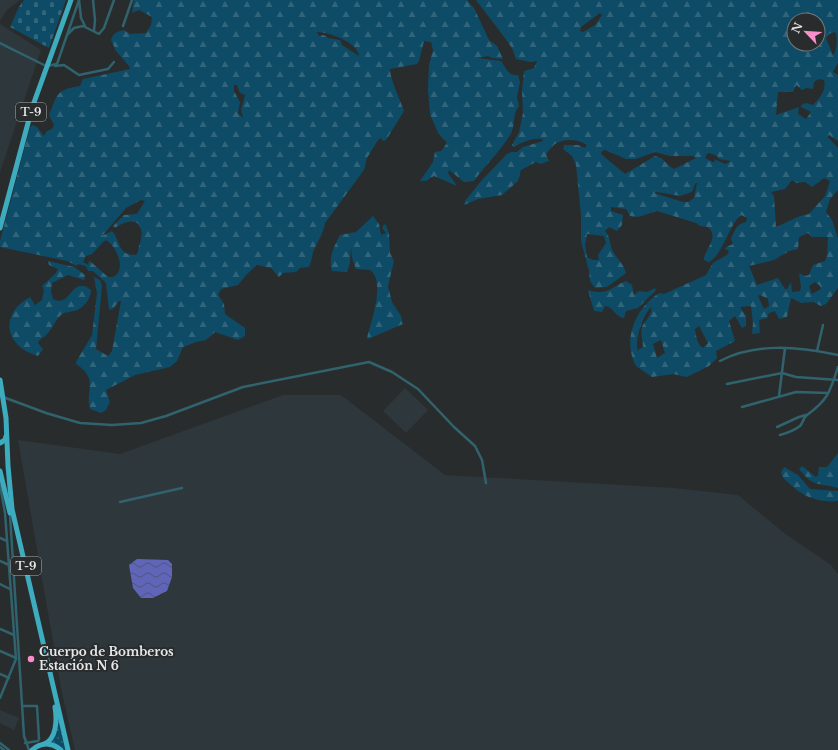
<svg xmlns="http://www.w3.org/2000/svg" width="838" height="750" font-family="'Libre Baskerville',serif">
<style>
.built{fill:#2e373c}
.forest{fill:url(#forest-firs);fill-rule:evenodd}
.cemetery{fill:url(#cemetery-stones)}
.park{fill:url(#park-dots)}
.water{fill:url(#water-waves)}
.lines{fill:none;stroke-linecap:round;stroke-linejoin:round}
.street{stroke:#30636d;stroke-width:2.5}
.highway{stroke:#3cacbe;stroke-width:5}
.poi-dot{fill:#f98fca;stroke:#292c2d;stroke-width:1.5}
.labels{text-anchor:middle;stroke-width:4;stroke-linejoin:round;paint-order:stroke}
.shield{fill:#292c2d;stroke:#adafb0;stroke-width:1}
.shield-label{font-size:11px;font-weight:bold;fill:#e5e7e8}
.poi-label{font-size:12px;font-weight:bold;fill:#e5e7e8;stroke:#292c2d;text-anchor:start}
</style>
<defs>
<pattern id="forest-firs" width="22" height="20" patternUnits="userSpaceOnUse"><rect width="22" height="20" fill="#0d4b66"/><path d="M5 1l3.5 6h-7zM16 11l3.5 6h-7z" fill="#30657c"/></pattern>
<pattern id="cemetery-stones" width="16" height="16" patternUnits="userSpaceOnUse"><rect width="16" height="16" fill="#0d4b66"/><path d="M2 7V4a2 2 0 0 1 4 0v3zM10 15v-3a2 2 0 0 1 4 0v3z" fill="#30657c"/></pattern>
<pattern id="park-dots" width="8" height="8" patternUnits="userSpaceOnUse"><rect width="8" height="8" fill="#0d4b66"/><path d="M2 2h.1M6 6h.1" fill="none" stroke="#30657c" stroke-width="1.8" stroke-linecap="round"/></pattern>
<pattern id="water-waves" width="16" height="10" patternUnits="userSpaceOnUse"><rect width="16" height="10" fill="#6065b7"/><path d="M0 5q4-4 8 0t8 0" fill="none" stroke="#52557e"/></pattern>
</defs>
<rect width="100%" height="100%" fill="#292c2d"/>
<g class="built">
<polygon points="0,0 20,0 7,10 0,21"/>
<polygon points="0,24 41,50 0,172"/>
<polygon points="405,388 428,410 406,433 383,411"/>
<polygon points="283,395 341,395 445,475 674,488 738,495 784,533 831,565 838,574 838,750 75,750 62,693 18,440 120,454"/>
<polygon points="0,710 19,718 14,730 0,723"/>
</g>
<g class="forest">
<path d="M 134,0 L 467,0 L 474,8 L 489,40 L 497,46 L 503,59 L 492,58 L 488,56 L 478,58 L 501,61 C 506,67 507,76 518,75 L 520,82 L 517,97 L 519,106 C 512,113 516,126 510,135 C 500,152 485,165 474,181 L 464,182 L 449,170 L 448,173 L 457,186 L 434,176 L 426,181 L 420,181 L 433,162 L 435,152 L 441,151 L 447,143 L 438,133 L 430,114 L 428,90 L 429,65 L 433,50 L 431,42 L 424,41 L 419,61 L 417,64 L 390,69 C 390,79 400,99 404,111 L 386,140 L 383,141 L 381,138 L 378,140 L 367,158 L 364,170 L 325,223 C 323,235 317,242 313,252 C 312,258 311,262 309,267 L 300,268 L 296,272 L 283,273 L 279,277 L 271,268 L 257,265 L 246,275 L 238,285 L 221,289 L 218,295 L 224,304 L 225,314 L 245,328 L 245,336 L 238,340 L 215,332 L 206,340 L 196,342 L 183,347 L 177,361 L 170,367 L 135,375 L 106,390 L 110,402 L 106,410 L 101,413 L 90,409 C 85,389 99,379 76,364 L 76,362 L 92,335 L 97,293 L 94,277 L 100,280 L 102,286 L 96,349 L 108,356 L 112,351 L 121,301 L 119,301 L 113,309 L 109,310 L 106,283 L 93,271 L 88,271 L 86,266 L 78,264 L 77,266 L 67,261 L 0,247 L 0,241 L 30,127 L 33,125 L 37,127 L 44,136 L 47,131 L 52,129 L 54,125 L 49,115 C 58,94 55,90 80,86 L 83,79 L 130,69 L 129,66 L 116,51 L 111,40 C 114,32 117,32 124,30 L 130,34 L 146,33 L 151,25 L 152,17 L 139,10 L 132,13 ZM 317,32 C 328,32 358,42 359,56 L 342,45 L 340,40 L 328,38 L 324,35 L 319,36 ZM 234,85 L 237,85 L 240,93 L 245,95 L 241,110 L 243,118 L 238,113 L 240,102 L 234,91 ZM 141,200 L 145,201 L 137,214 L 124,215 L 113,226 L 115,228 C 135,214 147,224 139,246 C 138,250 139,252 136,255 C 117,255 121,241 112,231 L 102,236 L 126,208 ZM 106,240 C 117,246 127,271 113,277 L 108,277 L 90,261 L 89,261 L 88,265 L 83,262 L 86,256 L 92,254 L 103,242 Z"/>
<path d="M 476,0 L 838,0 L 838,63 L 833,72 L 838,75 L 838,141 L 829,135 L 827,136 L 838,148 L 838,190 L 830,199 L 826,212 L 832,220 L 838,238 L 838,288 L 826,304 L 821,306 L 813,302 L 801,303 L 791,298 L 787,317 L 779,319 L 775,311 L 769,313 L 767,318 L 759,320 L 760,333 L 752,334 L 753,323 L 751,306 L 740,307 L 746,316 L 746,326 L 742,328 L 735,316 L 729,321 L 735,341 L 716,351 L 717,358 L 709,366 L 687,377 L 673,374 L 652,377 L 636,366 C 622,340 635,309 659,293 L 664,294 L 706,275 L 713,263 L 727,255 L 729,251 L 725,249 L 726,247 L 733,244 L 731,239 C 735,230 736,224 746,222 L 747,218 L 741,215 C 729,224 722,258 708,262 L 704,260 L 704,258 C 707,247 719,237 708,227 L 700,226 L 696,223 L 657,211 L 638,217 L 630,216 L 626,209 L 611,207 L 611,211 L 623,215 L 622,225 L 617,231 L 609,227 L 605,231 C 610,237 609,239 611,246 C 613,256 624,263 626,273 L 607,287 L 595,288 L 590,281 L 589,271 L 581,241 L 581,215 L 576,165 L 572,156 L 563,149 L 564,145 L 578,145 L 585,148 L 587,145 C 578,139 564,138 555,144 C 551,147 549,151 546,154 L 549,161 L 540,164 L 536,162 L 521,170 L 518,181 L 502,195 L 478,199 L 464,205 L 465,201 L 482,180 L 507,154 L 511,152 L 517,152 L 523,147 L 543,141 L 542,139 C 531,138 523,142 514,147 L 512,145 L 519,132 L 523,113 L 522,91 L 524,71 L 534,68 L 537,61 L 530,62 L 516,59 L 512,48 L 502,34 ZM 600,13 L 602,15 L 595,25 L 583,32 L 580,31 L 581,27 ZM 794,20 L 818,20 L 818,44 L 794,44 ZM 835,32 C 838,37 837,51 833,55 L 826,38 L 829,34 ZM 819,79 L 824,80 C 827,90 819,99 813,105 L 806,103 L 801,105 L 801,107 L 811,112 L 806,119 L 798,114 L 799,107 L 776,115 L 778,92 L 793,92 L 796,85 L 802,90 L 807,88 L 813,89 L 814,82 ZM 605,150 L 626,159 L 636,159 L 655,152 L 670,156 L 693,156 L 696,158 L 674,169 C 666,165 664,157 655,156 L 625,174 L 601,154 L 602,151 ZM 709,153 L 717,156 L 719,159 L 731,161 L 725,164 L 714,159 L 715,162 L 713,162 L 705,158 L 707,154 ZM 824,178 L 830,181 L 825,196 L 809,214 L 800,216 L 776,227 L 774,196 L 771,192 L 785,189 L 792,180 L 796,183 L 805,182 L 812,187 ZM 697,183 L 694,198 L 688,202 L 683,202 L 654,193 L 657,192 L 680,196 L 692,192 L 695,184 ZM 808,233 L 812,237 L 828,237 L 827,256 L 825,261 L 813,265 L 809,275 L 805,276 L 799,273 L 801,287 L 800,291 L 792,292 L 791,282 L 787,289 L 785,289 L 778,278 L 757,285 L 749,266 L 774,260 L 789,251 L 798,249 L 799,237 ZM 587,234 L 604,236 L 606,243 L 598,255 L 599,260 L 593,260 L 587,257 L 585,245 ZM 815,282 L 820,286 L 821,289 L 812,294 L 809,286 ZM 760,295 L 768,299 L 769,306 L 764,309 L 758,296 ZM 651,307 C 653,315 645,320 642,327 C 640,333 643,340 643,347 L 641,349 L 640,348 L 638,351 C 634,341 643,315 651,307 ZM 699,326 L 708,343 L 703,348 C 697,345 696,335 695,329 ZM 661,340 L 665,353 L 657,358 L 653,344 Z"/>
<path d="M 373,216 L 379,224 L 381,235 L 386,233 L 382,228 L 384,224 L 386,225 L 389,234 L 390,253 L 394,261 L 388,286 L 392,302 L 401,316 L 403,324 L 368,339 L 367,338 C 371,322 386,281 370,270 L 356,269 L 352,258 L 351,246 L 350,263 L 347,272 L 332,271 C 328,257 334,247 340,235 L 356,232 Z"/>
<path d="M 48,261 L 74,267 L 85,275 L 84,280 L 68,275 L 52,283 L 51,291 L 53,299 C 67,306 68,291 79,286 L 85,286 L 91,290 C 91,299 83,309 74,311 C 70,312 66,312 62,314 C 55,320 53,328 47,334 C 44,338 40,338 38,343 L 43,349 L 38,356 C 3,346 0,313 30,297 L 35,305 L 42,300 L 44,290 L 42,286 L 55,274 L 58,269 L 49,265 Z"/>
<path d="M 626,281 L 632,285 L 634,295 L 639,291 L 647,292 L 655,288 L 656,290 L 638,308 L 626,311 L 624,318 C 616,318 614,307 605,306 L 602,312 L 594,311 L 588,290 C 608,296 609,288 626,281 Z"/>
<path d="M 838,453 L 838,488 C 817,482 814,488 799,469 L 802,466 L 816,477 L 818,475 L 819,467 L 827,467 Z"/>
<path d="M 784,467 L 798,475 L 810,489 L 838,491 L 838,501 C 819,503 803,497 790,484 C 785,480 782,478 781,472 Z"/>
</g>
<polygon class="cemetery" points="24,0 66,0 49,48 10,27 19,7"/>
<polygon class="park" points="58,718 60,718 66,750 63,750 50,742"/>
<polygon class="water" points="137,559 168,560 172,564 172,577 167,591 153,598 141,598 133,588 129,565"/>
<g class="lines">
<g class="street">
<polyline points="79,0 81,18 85,26"/>
<polyline points="93,0 95,20 94,31"/>
<polyline points="123,26 132,0"/>
<polyline points="68,34 74,28 83,26 99,34 104,28 114,0"/>
<polyline points="0,43 44,65"/>
<polyline points="47,66 57,64 79,0"/>
<polyline points="55,66 64,65 79,75 108,69 114,62"/>
<polyline points="817,351 823,325"/>
<path d="M 720,361 C 756,342 799,347 838,355"/>
<polyline points="727,384 782,373 796,377 838,380"/>
<polyline points="779,396 785,348"/>
<polyline points="3,397 46,413 80,423 112,425 141,423 166,416 243,387 369,362 392,372 418,389 454,427 475,446 482,460 486,483"/>
<polyline points="742,407 796,392 828,393"/>
<polyline points="777,427 799,417 806,415"/>
<path d="M 780,435 C 787,433 795,430 800,426 C 803,423 803,418 807,415 C 828,400 830,392 838,367"/>
<polyline points="0,485 5,513 16,659 0,698"/>
<polyline points="120,502 182,488"/>
<polyline points="10,515 24,736 29,750"/>
<polyline points="0,538 7,541"/>
<polyline points="0,561 9,565"/>
<polyline points="0,584 10,589"/>
<polyline points="0,629 14,635"/>
<polyline points="0,651 16,658"/>
<polyline points="0,674 9,678"/>
<polyline points="23,706 37,706 39,739 38,741 25,743"/>
<polyline points="0,743 9,750"/>
<polyline points="0,747 4,750"/>
</g>
<g class="highway">
<polyline points="0,228 32,108 71,0"/>
<polyline points="0,380 6,418 8,466 12,509 68,750"/>
<polyline points="0,443 5,440 6,436"/>
<polyline points="0,471 10,513"/>
<path d="M 44,744 C 57,739 57,719 55,707"/>
<path d="M 32,750 C 41,742 52,742 61,750"/>
</g>
</g>
<circle class="poi-dot" cx="31" cy="659" r="4"/>
<g class="labels">
<g class="shield">
<rect x="16" y="103" width="30" height="18" rx="3"/>
<rect x="11" y="557" width="30" height="18" rx="3"/>
</g>
<g class="shield-label">
<text x="31" y="116">T-9</text>
<text x="26" y="570">T-9</text>
</g>
<g class="poi-label">
<text x="39" y="656">Cuerpo de Bomberos<tspan x="39" dy="14">Estación N 6</tspan></text>
</g>
</g>
<g transform="translate(806 32) rotate(295)"><circle r="19" fill="#292c2d" stroke="#747778"/>
<path d="M0-3L7 15L0 10L-7 15Z" fill="#f98fca"/>
<text y="-6" font-size="11" font-weight="bold" text-anchor="middle" fill="#e5e7e8">N</text>
</g>
</svg>
